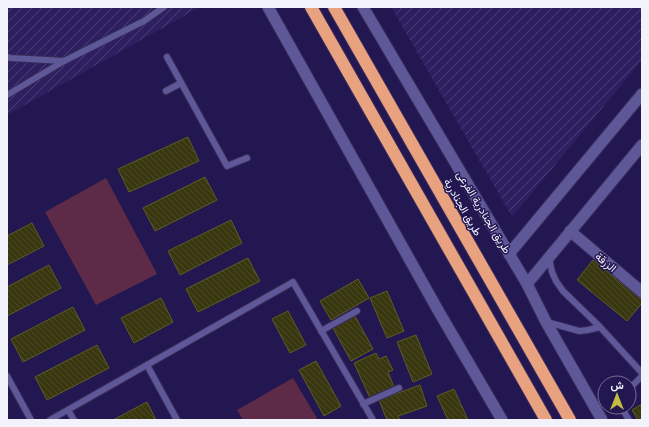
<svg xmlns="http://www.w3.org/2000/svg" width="649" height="427" font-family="Roboto,Vazirmatn,sans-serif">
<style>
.industrial{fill:url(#industrial-furrows)}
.green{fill:#5d2a47}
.building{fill:url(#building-back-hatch);stroke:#5f5c20}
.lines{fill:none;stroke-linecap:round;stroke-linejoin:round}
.service-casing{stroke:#382c58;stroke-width:8}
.minor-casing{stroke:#382c58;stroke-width:13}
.tertiary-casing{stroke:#382c58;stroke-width:13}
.motorway-casing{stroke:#382c58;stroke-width:14}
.service{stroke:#5e5798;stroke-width:6}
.minor{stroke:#5e5798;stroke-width:11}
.tertiary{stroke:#5e5798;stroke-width:11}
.motorway{stroke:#e9a280;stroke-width:12}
.labels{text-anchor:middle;stroke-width:3;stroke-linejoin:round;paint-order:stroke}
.street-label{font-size:11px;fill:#f2f2fa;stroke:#231752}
</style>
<defs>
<pattern id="industrial-furrows" width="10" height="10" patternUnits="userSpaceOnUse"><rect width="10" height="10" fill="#2d1f60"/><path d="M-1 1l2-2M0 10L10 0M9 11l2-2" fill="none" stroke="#4c4078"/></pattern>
<pattern id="building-back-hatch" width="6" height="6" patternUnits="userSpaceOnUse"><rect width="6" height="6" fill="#393710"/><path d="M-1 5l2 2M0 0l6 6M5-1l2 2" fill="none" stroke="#4c4b28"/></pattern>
</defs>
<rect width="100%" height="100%" fill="#231752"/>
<g class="industrial">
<polygon points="7,7 200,7 7,115"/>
<polygon points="391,7 642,7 642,60 512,217"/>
</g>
<g class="green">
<polygon points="106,178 157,274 96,305 45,212"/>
<polygon points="293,378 318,420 243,420 237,410"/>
</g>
<g class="building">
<polygon points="188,137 199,161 129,192 118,169"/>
<polygon points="205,177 217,200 155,231 143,208"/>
<polygon points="231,220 242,243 180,275 168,251"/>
<polygon points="32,223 44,246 7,265 7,236"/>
<polygon points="248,258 260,281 198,312 186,289"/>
<polygon points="593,260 642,300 642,303 627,321 577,280"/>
<polygon points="49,265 61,288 7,316 7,287"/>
<polygon points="358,279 369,298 331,320 320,301"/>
<polygon points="387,291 404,331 387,338 370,298"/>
<polygon points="161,298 173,322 134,343 121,318"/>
<polygon points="73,307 85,330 23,362 11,339"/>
<polygon points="288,311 306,345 290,353 272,319"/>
<polygon points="355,316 373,349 351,361 333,328"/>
<polygon points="416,335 432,374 413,382 397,342"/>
<polygon points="97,345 109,368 47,400 35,377"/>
<polygon points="376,353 379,359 386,356 393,370 388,372 394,387 370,398 354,363"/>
<polygon points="316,361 341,406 324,416 299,370"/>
<polygon points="420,385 427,406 398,416 400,420 387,420 379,400"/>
<polygon points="454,389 468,420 448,420 437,396"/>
<polygon points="147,402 156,420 113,420"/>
<polygon points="642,404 642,420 638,420 632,410"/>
</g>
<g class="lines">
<g class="service-casing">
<g id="service">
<polyline points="7,57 11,58 64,61"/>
<polyline points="167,57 227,166 247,158"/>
<polyline points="166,91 181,83"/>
<polyline points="7,95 64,61 144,21 164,7"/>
<polyline points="549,258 552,272 556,281 563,291 600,327 642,373"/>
<polyline points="547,322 579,331 588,330 600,327"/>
<polyline points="321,331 357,311"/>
<polyline points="147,365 177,420"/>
<polyline points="7,376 31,420"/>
<polyline points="629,389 642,376"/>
<polyline points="363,404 399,388"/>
<polyline points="621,407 629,420"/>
<polyline points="68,410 74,420"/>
<polyline points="50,420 293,282 373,420"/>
</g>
</g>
<g class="minor-casing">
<g id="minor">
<polyline points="570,231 642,292"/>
<polyline points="509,254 642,94"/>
<polyline points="527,284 642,145"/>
</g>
</g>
<g class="tertiary-casing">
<g id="tertiary">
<polyline points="268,7 439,312 502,420"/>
<polyline points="363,7 527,284 546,322 602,420"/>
</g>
</g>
<g class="motorway-casing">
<g id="motorway">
<polyline points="311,7 546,420"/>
<polyline points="334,7 570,420"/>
</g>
</g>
<use href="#service" class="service"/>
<use href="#minor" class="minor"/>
<use href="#tertiary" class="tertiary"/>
<use href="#motorway" class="motorway"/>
</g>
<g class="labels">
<g class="street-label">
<text transform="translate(463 207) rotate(60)" y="4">طريق الجنادرية</text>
<text transform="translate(484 212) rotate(59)" y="4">طريق الجنادرية الفرعى</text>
<text transform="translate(606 262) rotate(40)" y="4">الزرقة</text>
</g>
</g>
<rect width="649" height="427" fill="none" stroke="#f2f2fa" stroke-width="16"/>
<g transform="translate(617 395)"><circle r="19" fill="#231752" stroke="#766f95"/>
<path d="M0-3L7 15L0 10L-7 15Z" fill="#c3bd3f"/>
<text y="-6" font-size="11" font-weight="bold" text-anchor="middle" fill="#f2f2fa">ش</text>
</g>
</svg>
